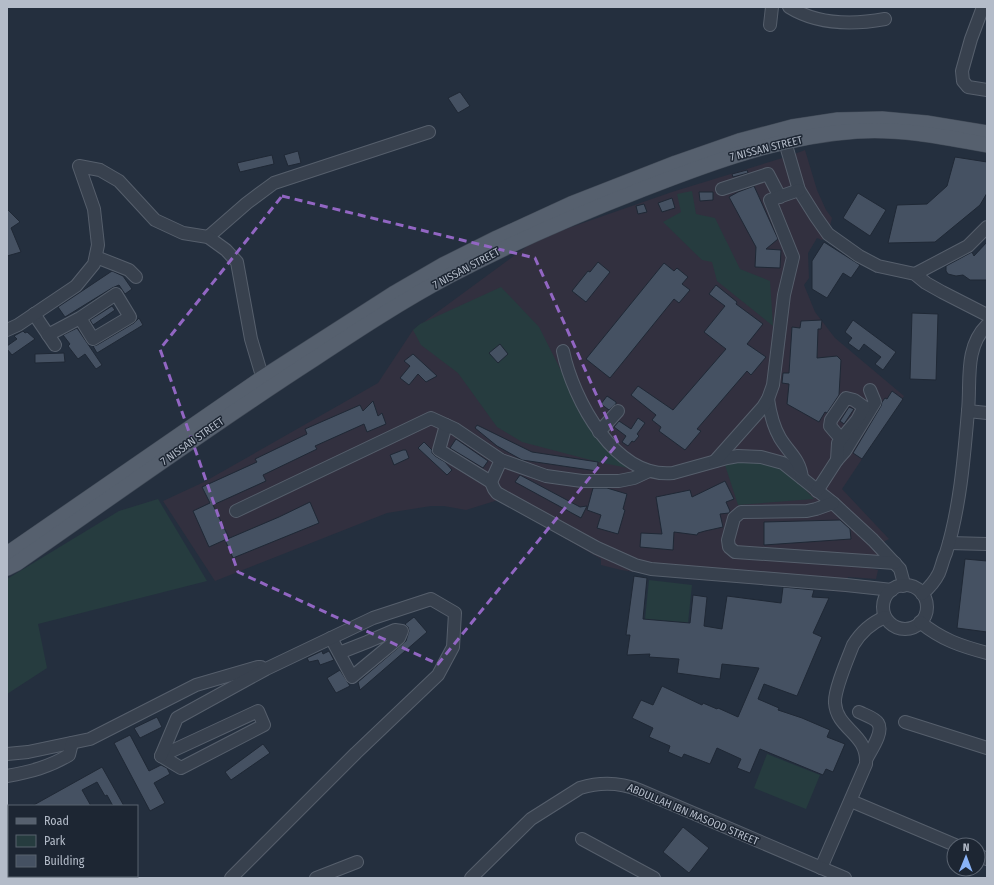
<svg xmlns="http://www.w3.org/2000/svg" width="994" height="885" font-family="'Fira Sans Condensed',sans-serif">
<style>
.medical{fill:#32303f}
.green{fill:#263c3f}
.building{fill:#455162;stroke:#1f2835}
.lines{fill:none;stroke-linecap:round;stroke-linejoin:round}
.minor-casing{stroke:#565f6c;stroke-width:14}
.major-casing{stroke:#414a57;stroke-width:16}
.minor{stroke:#38414e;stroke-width:12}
.major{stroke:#56606e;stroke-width:15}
.marked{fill:none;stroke:#9266c3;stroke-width:3;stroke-dasharray:8 5;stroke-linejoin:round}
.labels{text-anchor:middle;stroke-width:3;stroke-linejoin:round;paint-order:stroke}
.street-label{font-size:11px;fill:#b4bcc9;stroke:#1d2633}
</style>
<rect width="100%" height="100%" fill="#242f3e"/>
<polygon class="medical" points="805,150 817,190 826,210 832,218 828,234 822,240 817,238 808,253 809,278 804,285 815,312 835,338 904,396 842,489 889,539 885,541 876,550 880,552 877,558 872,562 870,568 878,570 876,579 848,577 845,592 746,583 687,579 621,570 601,565 601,559 498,500 466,510 444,506 431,506 387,513 215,581 163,501 204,482 378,383 413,330 537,239 672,192 792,155"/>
<g class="green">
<polygon points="692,191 696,214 715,218 740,269 770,281 773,326 717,281 712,262 702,260 663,222 681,212 677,194"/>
<polygon points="501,287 539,327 591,430 628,468 598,462 522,442 497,427 458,373 421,345 413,330 420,324"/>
<polygon points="741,460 769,463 791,474 814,499 738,505 725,465"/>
<polygon points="158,499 207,581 38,624 47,668 7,694 7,579 119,511"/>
<polygon points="649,580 692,585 688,623 645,619"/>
<polygon points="767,754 820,775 806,809 754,788"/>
</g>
<g class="building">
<polygon points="460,92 470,106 458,113 448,98"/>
<polygon points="298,151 301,163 288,166 284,155"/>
<polygon points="272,155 274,164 240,172 237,163"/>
<polygon points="955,157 987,162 987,193 980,205 935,242 888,243 897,205 927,204 947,186"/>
<polygon points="747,170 748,173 733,177 732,174"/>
<polygon points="754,186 778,239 766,249 781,250 780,268 755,267 756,247 729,197 738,192"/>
<polygon points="699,192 713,192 713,200 700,201"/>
<polygon points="858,193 886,210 870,236 843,218"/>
<polygon points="672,198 675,208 662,212 658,203"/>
<polygon points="644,204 647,212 638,214 636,206"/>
<polygon points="7,209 20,222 11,228 21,252 7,256"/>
<polygon points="824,242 860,265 851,278 843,273 827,298 812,289 812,261"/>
<polygon points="987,242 987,280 970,280 963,275 956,276 948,274 946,271 946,266 972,252 974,256"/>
<polygon points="598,262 610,272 586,302 572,291 588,271 590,272"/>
<polygon points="664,263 674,271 677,268 688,277 682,284 690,290 679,303 674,299 610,378 586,359"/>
<polygon points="112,271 123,276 132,289 125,294 119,285 112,288 65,317 58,307"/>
<polygon points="716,285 737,302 736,304 763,324 747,344 766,357 751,375 747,371 697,429 701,431 685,450 659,431 661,427 652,420 656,415 631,395 638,386 673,410 726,349 704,332 725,306 709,294"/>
<polygon points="112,306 115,310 93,325 90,320"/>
<polygon points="912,313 938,314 936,380 910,379"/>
<polygon points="139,318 143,325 97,353 93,346 97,345 134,323"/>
<polygon points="822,320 821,329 818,329 817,358 837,356 841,360 839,395 827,413 825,412 819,422 787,404 789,384 782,383 783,373 789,373 792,327 800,328 801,321"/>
<polygon points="853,320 896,352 883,370 875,364 881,357 864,344 859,351 848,343 852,338 845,332"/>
<polygon points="77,328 102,365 96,369 85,354 78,359 68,346 70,344 63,335"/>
<polygon points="23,331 25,333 27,332 35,339 12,355 7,349 7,346 17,339 14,336"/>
<polygon points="500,344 508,354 498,363 489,353"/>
<polygon points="64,353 65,362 35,363 35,354"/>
<polygon points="413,354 437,376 426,382 418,374 409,385 400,378 410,366 404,361"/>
<polygon points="892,391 903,399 862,459 853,453 881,406 882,402 885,398 887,399"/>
<polygon points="607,396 616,402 616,404 609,410 601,404"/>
<polygon points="373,401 378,416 382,413 386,424 367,432 364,424 315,446 317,449 263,475 266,481 213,505 229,538 209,547 193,511 210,503 202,487 257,462 255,459 307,434 305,429 360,405 363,411"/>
<polygon points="849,407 854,409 844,424 840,421"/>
<polygon points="638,418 645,423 637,434 639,436 634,442 632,441 628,446 622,442 626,436 614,427 619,421 631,429"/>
<polygon points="477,425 532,452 598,462 597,471 522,460 497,446 475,428"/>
<polygon points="456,439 488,461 483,468 450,448"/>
<polygon points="424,442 432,450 432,453 435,456 445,462 452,470 447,475 418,448"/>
<polygon points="403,450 406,450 409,458 394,465 390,455"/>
<polygon points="520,475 580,507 587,506 581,518 515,482"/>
<polygon points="725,481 734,499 726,502 730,511 729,513 720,514 723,527 705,531 698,533 697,535 674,532 673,550 640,547 641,533 662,534 656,497 690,490 692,497"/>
<polygon points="593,488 607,488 627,494 623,509 625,510 618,534 597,528 601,515 587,510"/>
<polygon points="310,502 319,523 233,558 225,540 279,517"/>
<polygon points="840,520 850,529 851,539 764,545 764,522"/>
<polygon points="965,559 987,561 987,632 957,628"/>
<polygon points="634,576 647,578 643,619 690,623 693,595 707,597 704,626 722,629 727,596 781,603 783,587 814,590 812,597 829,598 813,633 822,637 797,696 764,684 758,699 779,708 778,710 802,718 830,730 827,737 845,744 833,772 826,769 823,775 760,749 750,773 737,768 741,759 717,748 710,764 684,754 682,758 668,752 670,746 649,737 653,728 632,718 641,700 653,705 662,686 702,705 703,703 717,709 718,708 738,717 759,668 722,664 720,679 677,673 679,659 649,657 650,654 627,655 630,635 626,635"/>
<polygon points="414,617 427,632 360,690 358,682 406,641 409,631 408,627 405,624"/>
<polygon points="322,651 323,654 329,651 334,660 320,665 318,660 309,662 307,658"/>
<polygon points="340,670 350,686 336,693 327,678"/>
<polygon points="157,717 162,727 140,738 134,728"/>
<polygon points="130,735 149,771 161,765 167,768 170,774 154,783 165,803 150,811 114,743"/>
<polygon points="263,744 270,753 231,780 225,772"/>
<polygon points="102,767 124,806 113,806 107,795 105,796 97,782 82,790 91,806 32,806"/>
<polygon points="683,827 709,848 689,873 663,852"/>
</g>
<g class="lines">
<g class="minor-casing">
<g id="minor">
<path d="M 789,7 C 818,25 852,25 885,19"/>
<polyline points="983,7 971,39 962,71 963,81 968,87 987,90"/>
<polyline points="770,25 772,7"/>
<polyline points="785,142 799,190 816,217 828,234 859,256 878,266 915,274 926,283 942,292 987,315"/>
<polyline points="722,189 768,174 780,197"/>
<polyline points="208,237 247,203 274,183 429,132"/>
<polyline points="96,257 129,270 136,277"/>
<polyline points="915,274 968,246 987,227"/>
<polyline points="34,314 55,345"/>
<polyline points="7,330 18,325 76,286 94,264 98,245 94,209 79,166 100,170 119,181 155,220 183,233 208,237 226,250 237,262 251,339 265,386"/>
<polyline points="48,335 80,318 116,294 130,317 93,339 80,318"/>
<path d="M 563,351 C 573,399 615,479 673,473 L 727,458 L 738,456 L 761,457 L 783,463 L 833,503 L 873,540 L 900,569 L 903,580 L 903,586"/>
<path d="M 768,399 C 770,413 773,426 780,438 C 789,453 800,459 802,478"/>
<polyline points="968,411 987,413"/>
<polyline points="446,425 439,450 491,482"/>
<polyline points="599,432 618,411"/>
<polyline points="501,460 491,482 494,489 497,493 597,548 635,565 651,569 846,585 892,590"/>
<polyline points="837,460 845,451 875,402 870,390"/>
<polyline points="715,461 763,407 768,399 773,385 784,295 793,257 770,200 799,190"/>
<polyline points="817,491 837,460 838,443 857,420 864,407 854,400 846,398 831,420 830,426 841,439"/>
<polyline points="833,503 816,509 807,511 741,512 734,518 728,540 729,547 735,552 895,563"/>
<polyline points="236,511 431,418 455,429 501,460 546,476 582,481 619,481 634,478 649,471"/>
<polyline points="949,543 987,544"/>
<circle cx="905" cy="607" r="22"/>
<path d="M 922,594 C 929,588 935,581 939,573 C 942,566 943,559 946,553 C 960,508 964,458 968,411 C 971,381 964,348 987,325"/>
<path d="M 920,622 C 942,640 961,646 987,653"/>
<polyline points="331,638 352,677 399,638 402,631 395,630 367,642 339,653"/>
<polygon points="258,711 264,725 181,768 161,756"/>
<path d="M 859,712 C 865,715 875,718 878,723 C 884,732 871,750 867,758"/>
<polyline points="905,722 987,748"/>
<polyline points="7,754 28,752 90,739 196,685 258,667 261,667"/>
<polyline points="161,756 177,718 266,669 373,618 431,599 455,613 453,647 438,675 356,753 231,878"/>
<path d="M 7,776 C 30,772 49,767 69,755 L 72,743"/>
<polyline points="851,801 955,845"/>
<polyline points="582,839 654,878"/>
<polyline points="7,852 9,852"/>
<polyline points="978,855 987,859"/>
<path d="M 821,868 L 866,764 C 868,733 837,730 835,703 C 834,690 848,658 853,645 C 861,632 871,623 885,617"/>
<polyline points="316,878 357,862"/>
<path d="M 471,878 L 531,819 L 580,788 C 600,782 619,782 639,790 L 845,878"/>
</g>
</g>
<g class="major-casing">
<g id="major">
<polyline points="7,554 262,378 393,294 443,265 497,238 571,204 676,163 739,141 792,127 838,120 882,119 926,123 987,133"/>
<path d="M 7,568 L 17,563 C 116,494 213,424 314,359 C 358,330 402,301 449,276 C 511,243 576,215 643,189 C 712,162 782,136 857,131 C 901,128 944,137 987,145"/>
</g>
</g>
<use href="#minor" class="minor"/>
<use href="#major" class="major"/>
</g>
<path class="marked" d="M 282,196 L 535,258 L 618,443 L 438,664 L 238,572 L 160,349 Z"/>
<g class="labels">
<g class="street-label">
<text transform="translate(766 148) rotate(-14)" y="4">7 NISSAN STREET</text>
<text transform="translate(466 268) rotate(-28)" y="4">7 NISSAN STREET</text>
<text transform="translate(192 441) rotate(-35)" y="4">7 NISSAN STREET</text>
<text transform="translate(693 814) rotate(23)" y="4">ABDULLAH IBN MASOOD STREET</text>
</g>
</g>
<rect width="994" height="885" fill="none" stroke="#b4bcc9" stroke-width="16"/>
<rect x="8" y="805" width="130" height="72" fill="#1d2633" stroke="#59626f"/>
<rect x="16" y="818" width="20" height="6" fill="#56606e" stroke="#59626f"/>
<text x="44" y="825" font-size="12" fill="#b4bcc9">Road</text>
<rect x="16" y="835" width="20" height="12" fill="#263c3f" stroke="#59626f"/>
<text x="44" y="845" font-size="12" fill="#b4bcc9">Park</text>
<rect x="16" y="855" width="20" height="12" fill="#455162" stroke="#59626f"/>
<text x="44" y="865" font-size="12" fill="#b4bcc9">Building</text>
<g transform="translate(966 857) rotate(1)"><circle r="19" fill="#1d2633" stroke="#59626f"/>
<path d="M0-3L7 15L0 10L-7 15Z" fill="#8ab4f8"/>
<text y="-6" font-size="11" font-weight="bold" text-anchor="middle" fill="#b4bcc9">N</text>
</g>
</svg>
